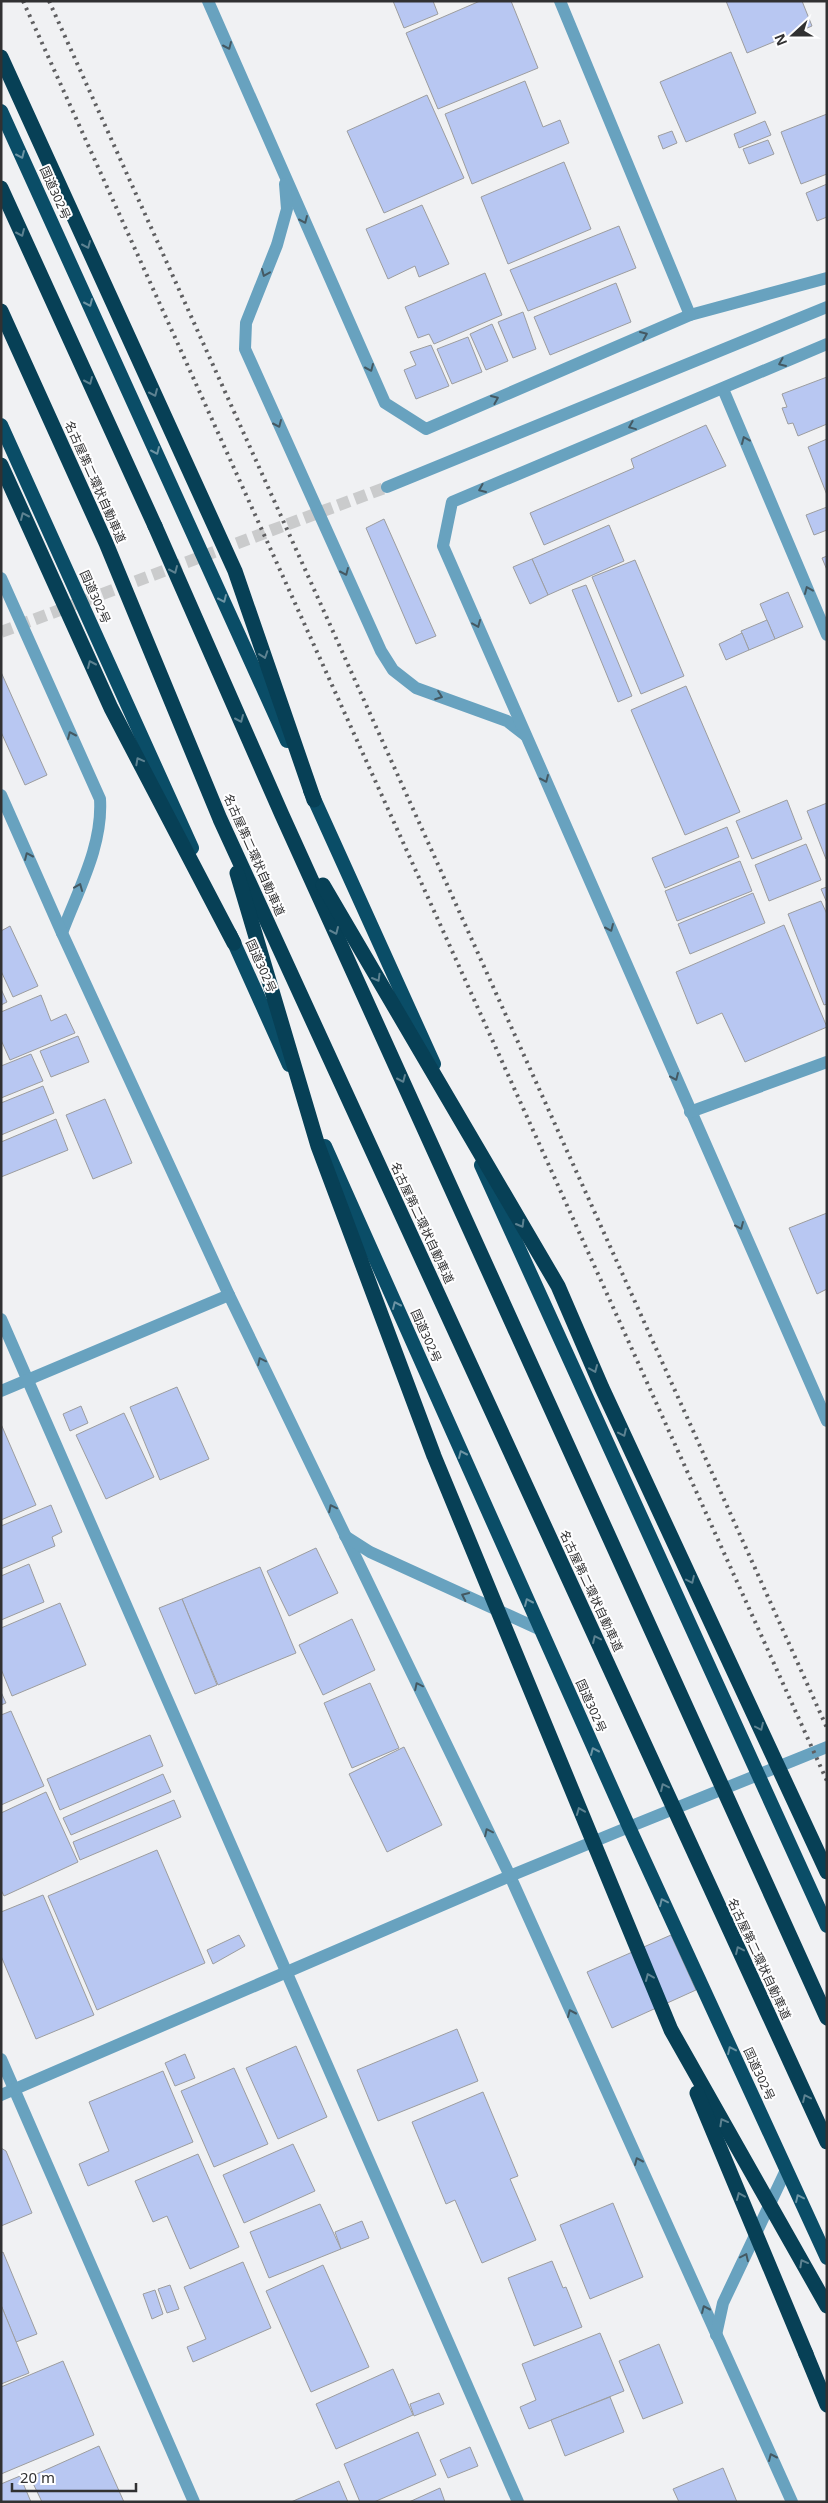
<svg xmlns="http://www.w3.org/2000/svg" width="828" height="2503" font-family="'Noto Sans','Noto Sans JP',sans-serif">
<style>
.building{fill:#b8c7f2;stroke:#9c9d9f}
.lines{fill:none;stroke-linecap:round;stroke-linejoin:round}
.tertiary-tunnel{stroke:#cacbcc;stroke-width:12;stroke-dasharray:12 6;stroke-linecap:butt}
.minor{stroke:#68a2bf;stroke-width:12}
.tertiary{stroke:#68a2bf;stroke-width:12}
.trunk{stroke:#0a4d67;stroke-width:14}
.motorway{stroke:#074056;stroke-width:15}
.rail{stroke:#5f5f61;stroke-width:4;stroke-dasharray:2.5 5;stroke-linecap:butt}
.motorway-bridge{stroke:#074056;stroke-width:15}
.oneway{stroke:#445963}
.oneway2{stroke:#6c94a4}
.oneway3{stroke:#5d8291}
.labels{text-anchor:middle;stroke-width:4;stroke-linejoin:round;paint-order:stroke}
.street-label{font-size:12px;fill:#313132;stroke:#fefeff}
</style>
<rect width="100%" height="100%" fill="#f0f1f3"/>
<g class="building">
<polygon points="393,1 433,1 438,14 404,28"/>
<polygon points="480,1 511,1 538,68 438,109 406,33"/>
<polygon points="726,1 802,1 812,26 747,53"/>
<polygon points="731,52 756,113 686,142 660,82"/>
<polygon points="525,81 543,127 560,120 569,143 472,184 445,114"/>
<polygon points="427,95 464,178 384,213 347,131"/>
<polygon points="827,114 827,174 801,184 781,132"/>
<polygon points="765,121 771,135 739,148 734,134"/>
<polygon points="672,131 677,143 663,149 658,136"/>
<polygon points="768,140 774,154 749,164 743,149"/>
<polygon points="564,162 591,229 508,264 481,197"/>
<polygon points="827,184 827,217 817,221 806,193"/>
<polygon points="422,205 449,264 419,277 415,266 388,279 366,229"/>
<polygon points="619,226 636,268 528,311 510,270"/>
<polygon points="485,273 502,315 434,344 429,334 418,338 405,307"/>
<polygon points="616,283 631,322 550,355 534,317"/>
<polygon points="523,312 536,349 513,358 498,322"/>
<polygon points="492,324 508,361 486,370 470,334"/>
<polygon points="468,337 482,372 452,384 437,349"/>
<polygon points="431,345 449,386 416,399 404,370 416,365 410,352"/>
<polygon points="827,377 827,424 798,436 793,423 788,424 782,408 787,407 782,394"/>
<polygon points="706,425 726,466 544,545 530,513 634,468 631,459"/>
<polygon points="827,439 827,495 808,447"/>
<polygon points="827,507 827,530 814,535 806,515"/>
<polygon points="384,519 436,636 416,644 366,528"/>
<polygon points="609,525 624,561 548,595 532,559"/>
<polygon points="827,556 827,570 822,558"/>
<polygon points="532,559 548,595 530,604 513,567"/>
<polygon points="635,560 684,676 641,694 592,577"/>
<polygon points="586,585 632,696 618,702 572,590"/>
<polygon points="788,592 803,627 775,639 760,604"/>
<polygon points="767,620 775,639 749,650 741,631"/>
<polygon points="742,633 749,650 726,660 719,644"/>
<polygon points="1,672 47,775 25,785 1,732"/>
<polygon points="686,686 740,812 685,835 631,710"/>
<polygon points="787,800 802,839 752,859 736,821"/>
<polygon points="827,803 827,859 826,859 807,811"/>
<polygon points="727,827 739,857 665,888 652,858"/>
<polygon points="806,844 821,880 769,901 755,865"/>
<polygon points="740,861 752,891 677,921 665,891"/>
<polygon points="827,887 827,903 821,889"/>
<polygon points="753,893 765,923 690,954 678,924"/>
<polygon points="821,901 827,914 827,1004 824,1005 788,914"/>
<polygon points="784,925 827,1027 745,1062 722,1013 697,1024 676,972"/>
<polygon points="10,926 38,986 13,997 1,971 1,931"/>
<polygon points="1,989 7,1002 1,1005"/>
<polygon points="41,995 51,1021 66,1014 75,1033 10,1060 1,1040 1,1012"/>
<polygon points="78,1036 89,1062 51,1077 40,1051"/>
<polygon points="31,1054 43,1081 1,1098 1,1066"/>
<polygon points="43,1086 54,1113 1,1135 1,1103"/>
<polygon points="105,1099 132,1163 93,1179 66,1115"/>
<polygon points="56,1119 68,1150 1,1177 1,1142"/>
<polygon points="827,1213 827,1289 817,1294 789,1228"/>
<polygon points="177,1387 209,1459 160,1480 130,1407"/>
<polygon points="81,1406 88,1423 70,1431 63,1414"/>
<polygon points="124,1413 154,1477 106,1499 76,1435"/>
<polygon points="1,1424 36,1505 1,1520"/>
<polygon points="51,1505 62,1532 52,1537 55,1546 1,1569 1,1526"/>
<polygon points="316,1548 338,1593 289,1616 267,1571"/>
<polygon points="29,1564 44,1602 1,1620 1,1576"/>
<polygon points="260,1567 296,1653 218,1685 182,1599"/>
<polygon points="182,1599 217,1685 195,1694 159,1608"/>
<polygon points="60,1603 86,1665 12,1696 1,1669 1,1628"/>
<polygon points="352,1619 375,1670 323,1695 299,1645"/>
<polygon points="370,1683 399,1748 352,1768 324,1703"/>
<polygon points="1,1692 6,1703 1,1705"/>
<polygon points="11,1711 44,1786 1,1805 1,1715"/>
<polygon points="150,1735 163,1766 60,1810 47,1779"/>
<polygon points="404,1747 442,1825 387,1852 349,1774"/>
<polygon points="163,1774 171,1792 71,1835 63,1818"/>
<polygon points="46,1792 78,1862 4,1896 1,1890 1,1813"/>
<polygon points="174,1800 181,1817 80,1860 73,1842"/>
<polygon points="157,1850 205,1963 97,2010 48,1896"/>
<polygon points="43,1895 94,2015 36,2039 1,1956 1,1912"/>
<polygon points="239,1935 245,1946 213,1964 207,1950"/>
<polygon points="671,1935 696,1990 612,2028 587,1972"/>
<polygon points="457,2029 478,2081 378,2121 357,2070"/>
<polygon points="296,2046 327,2117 278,2139 246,2068"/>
<polygon points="185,2054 195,2078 175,2086 165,2063"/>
<polygon points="234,2068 268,2144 214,2167 181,2091"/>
<polygon points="163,2071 193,2142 88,2186 79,2164 109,2151 89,2102"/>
<polygon points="483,2092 518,2176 510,2179 536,2240 482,2263 455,2200 446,2204 412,2122"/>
<polygon points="293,2144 315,2191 244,2223 223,2175"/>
<polygon points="1,2148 6,2151 32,2213 1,2226"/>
<polygon points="198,2154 239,2247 190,2269 167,2216 153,2222 135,2181"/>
<polygon points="613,2203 643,2277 590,2299 560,2225"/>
<polygon points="320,2204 341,2249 269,2278 250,2232"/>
<polygon points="362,2221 369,2238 341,2249 335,2232"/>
<polygon points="3,2252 37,2334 16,2342 1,2305 1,2253"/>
<polygon points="552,2261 563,2288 566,2287 582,2327 534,2346 508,2278"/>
<polygon points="243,2262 271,2328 193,2362 187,2347 206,2339 184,2287"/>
<polygon points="323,2265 369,2367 311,2392 266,2291"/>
<polygon points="170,2285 179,2309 167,2313 158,2289"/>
<polygon points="155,2290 163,2314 152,2319 143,2294"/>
<polygon points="1,2305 29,2373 1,2384"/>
<polygon points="600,2333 624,2391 529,2429 520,2407 536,2400 522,2364"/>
<polygon points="659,2344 683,2403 643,2419 619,2361"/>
<polygon points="63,2361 94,2435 1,2474 1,2387"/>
<polygon points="393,2369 413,2415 336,2449 316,2404"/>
<polygon points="439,2393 444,2404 414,2416 410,2404"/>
<polygon points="610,2397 624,2432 565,2456 551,2420"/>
<polygon points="418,2432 436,2475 374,2502 360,2502 344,2464"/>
<polygon points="99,2446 124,2502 42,2502 30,2477"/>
<polygon points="470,2447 478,2466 448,2478 440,2460"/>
<polygon points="723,2468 737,2502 679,2502 673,2489"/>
<polygon points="20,2476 31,2502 1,2502 1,2484"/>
<polygon points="339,2481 348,2502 291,2502"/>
<polygon points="440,2488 445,2502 409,2502"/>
</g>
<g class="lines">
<polyline class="tertiary-tunnel" points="1,632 387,487"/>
<g class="minor">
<polyline points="208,1 385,403 426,429 690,315 827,278"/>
<polyline points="560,1 690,315"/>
<polyline points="285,184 287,209 277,245 246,323 245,349 381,651 393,670 416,688 507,721 525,735"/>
<polyline points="827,344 452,502 443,546 827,1421"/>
<polyline points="723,389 827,635"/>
<path d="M 1,578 L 100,799 C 103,846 78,890 62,933"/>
<polyline points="1,795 62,933 229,1295 510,1876 792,2502"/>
<polyline points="690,1112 827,1062"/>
<polyline points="1,1319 518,2502"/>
<polyline points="1,1391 229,1295"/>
<polyline points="345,1536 370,1552 541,1630"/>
<polyline points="1,2059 194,2502"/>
<polyline points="1,2095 510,1876 629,1827"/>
<polyline points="716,2335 723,2303 786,2170"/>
</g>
<g class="tertiary">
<polyline points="387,487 827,307"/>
<polyline points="629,1827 827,1747"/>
</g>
<g class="trunk">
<polyline points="1,111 287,741"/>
<polyline points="1,425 192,848"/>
<polyline points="310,790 434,1064"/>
<polyline points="230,934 289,1065"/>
<polyline points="325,1146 629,1827 827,2258"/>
<polyline points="481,1165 827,1926"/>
</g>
<g class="motorway">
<polyline points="1,57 235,571 314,800"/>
<polyline points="1,188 155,526"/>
<polyline points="1,465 111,708 234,943"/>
<polyline points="806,2354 827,2405"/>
</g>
<g class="rail">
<polyline points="23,1 827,1781"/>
<polyline points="49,1 827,1728"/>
</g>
<g class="motorway-bridge">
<polyline points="1,311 106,543 220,819 827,2142"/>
<polyline points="155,526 282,815 827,2018"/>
<polyline points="237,873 318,1146 434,1456 671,2030 827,2306"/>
<polyline points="323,885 558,1286 602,1388 827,1872"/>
<polyline points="697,2093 806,2354"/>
</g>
</g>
<defs><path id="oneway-chevron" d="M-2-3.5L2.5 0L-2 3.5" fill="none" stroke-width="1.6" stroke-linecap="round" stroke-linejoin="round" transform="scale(1.25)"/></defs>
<g class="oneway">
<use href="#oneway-chevron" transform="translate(228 46) rotate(66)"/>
<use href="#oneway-chevron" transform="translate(304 220) rotate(66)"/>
<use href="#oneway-chevron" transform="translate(265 273) rotate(113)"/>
<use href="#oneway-chevron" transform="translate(644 335) rotate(-23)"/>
<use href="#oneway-chevron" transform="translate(782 363) rotate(157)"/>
<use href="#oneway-chevron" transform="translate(370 368) rotate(66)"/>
<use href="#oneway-chevron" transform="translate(495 399) rotate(-23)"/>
<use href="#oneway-chevron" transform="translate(278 424) rotate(66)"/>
<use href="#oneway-chevron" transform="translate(632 426) rotate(158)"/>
<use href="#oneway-chevron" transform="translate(745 440) rotate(-113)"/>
<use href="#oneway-chevron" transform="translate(482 489) rotate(157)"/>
<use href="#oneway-chevron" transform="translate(345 572) rotate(66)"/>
<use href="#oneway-chevron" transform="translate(808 590) rotate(-113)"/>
<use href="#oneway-chevron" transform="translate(477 624) rotate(67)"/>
<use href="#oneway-chevron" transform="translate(439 696) rotate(20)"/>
<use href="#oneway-chevron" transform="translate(71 735) rotate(-114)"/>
<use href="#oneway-chevron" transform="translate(545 779) rotate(66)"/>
<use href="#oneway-chevron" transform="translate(28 856) rotate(-114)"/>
<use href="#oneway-chevron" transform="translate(79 887) rotate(-68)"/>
<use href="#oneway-chevron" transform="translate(610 928) rotate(66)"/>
<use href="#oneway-chevron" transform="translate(675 1077) rotate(66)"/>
<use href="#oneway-chevron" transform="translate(740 1226) rotate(66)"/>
<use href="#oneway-chevron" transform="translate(261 1361) rotate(-116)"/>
<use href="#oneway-chevron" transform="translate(332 1508) rotate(-116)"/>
<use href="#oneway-chevron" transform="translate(465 1596) rotate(-155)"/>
<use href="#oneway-chevron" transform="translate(418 1686) rotate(-116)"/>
<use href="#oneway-chevron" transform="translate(488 1832) rotate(-116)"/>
<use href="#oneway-chevron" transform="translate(571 2013) rotate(-114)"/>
<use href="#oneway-chevron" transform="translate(638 2161) rotate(-114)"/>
<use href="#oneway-chevron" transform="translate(745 2257) rotate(-65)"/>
<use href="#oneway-chevron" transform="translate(705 2309) rotate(-114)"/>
<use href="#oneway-chevron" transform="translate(772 2457) rotate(-114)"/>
</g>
<g class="oneway2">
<use href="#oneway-chevron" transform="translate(21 155) rotate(66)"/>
<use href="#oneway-chevron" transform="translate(89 303) rotate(66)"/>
<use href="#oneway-chevron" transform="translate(156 451) rotate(66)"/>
<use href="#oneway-chevron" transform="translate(223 599) rotate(66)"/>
<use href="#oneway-chevron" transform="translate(396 1305) rotate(-114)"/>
<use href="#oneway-chevron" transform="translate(462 1454) rotate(-114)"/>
<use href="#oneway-chevron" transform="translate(528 1602) rotate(-114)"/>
<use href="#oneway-chevron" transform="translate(594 1751) rotate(-114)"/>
<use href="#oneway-chevron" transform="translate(663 1902) rotate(-115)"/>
<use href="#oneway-chevron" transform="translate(731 2050) rotate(-115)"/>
<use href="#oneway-chevron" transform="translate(799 2198) rotate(-115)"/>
</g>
<g class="oneway3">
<use href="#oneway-chevron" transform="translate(21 233) rotate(66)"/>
<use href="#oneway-chevron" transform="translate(87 245) rotate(66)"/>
<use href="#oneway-chevron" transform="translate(89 381) rotate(66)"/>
<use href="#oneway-chevron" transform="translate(154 393) rotate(66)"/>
<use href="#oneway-chevron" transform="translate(24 516) rotate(-114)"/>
<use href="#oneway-chevron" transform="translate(174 570) rotate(66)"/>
<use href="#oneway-chevron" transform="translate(264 655) rotate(71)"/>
<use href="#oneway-chevron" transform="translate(91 664) rotate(-114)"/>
<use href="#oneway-chevron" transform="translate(240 719) rotate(66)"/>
<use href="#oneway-chevron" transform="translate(139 761) rotate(-118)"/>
<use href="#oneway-chevron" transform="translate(335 931) rotate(66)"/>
<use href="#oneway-chevron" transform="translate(377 978) rotate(60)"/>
<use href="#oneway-chevron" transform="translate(402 1079) rotate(66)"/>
<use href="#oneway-chevron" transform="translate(521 1224) rotate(60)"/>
<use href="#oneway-chevron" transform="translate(594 1369) rotate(67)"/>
<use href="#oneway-chevron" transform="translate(623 1433) rotate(65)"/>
<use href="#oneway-chevron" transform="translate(691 1580) rotate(65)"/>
<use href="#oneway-chevron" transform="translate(596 1639) rotate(-115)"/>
<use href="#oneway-chevron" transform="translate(760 1727) rotate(65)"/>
<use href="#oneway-chevron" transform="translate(664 1787) rotate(-115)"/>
<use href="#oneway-chevron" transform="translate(580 1811) rotate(-112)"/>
<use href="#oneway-chevron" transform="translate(739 1950) rotate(-115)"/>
<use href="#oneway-chevron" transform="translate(649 1977) rotate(-113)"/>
<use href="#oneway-chevron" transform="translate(806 2098) rotate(-115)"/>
<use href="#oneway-chevron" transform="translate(723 2122) rotate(-119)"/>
<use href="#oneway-chevron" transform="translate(740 2196) rotate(-113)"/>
<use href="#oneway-chevron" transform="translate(803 2263) rotate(-119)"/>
</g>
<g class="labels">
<g class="street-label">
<text transform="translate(55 193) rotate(66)" y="4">国道302号</text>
<text transform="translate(95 482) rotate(66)" y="4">名古屋第二環状自動車道</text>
<text transform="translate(95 597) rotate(66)" y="4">国道302号</text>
<text transform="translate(254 855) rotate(66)" y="4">名古屋第二環状自動車道</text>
<text transform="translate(261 966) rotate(66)" y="4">国道302号</text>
<text transform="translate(422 1223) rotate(65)" y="4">名古屋第二環状自動車道</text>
<text transform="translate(426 1336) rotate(66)" y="4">国道302号</text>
<text transform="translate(591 1591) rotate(65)" y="4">名古屋第二環状自動車道</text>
<text transform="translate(591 1706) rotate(66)" y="4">国道302号</text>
<text transform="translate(759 1959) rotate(65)" y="4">名古屋第二環状自動車道</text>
<text transform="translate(759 2074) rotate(65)" y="4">国道302号</text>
</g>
</g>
<rect width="828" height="2503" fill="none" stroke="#313132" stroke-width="5"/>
<g transform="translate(793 35) rotate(249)" stroke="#fefeff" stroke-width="4" paint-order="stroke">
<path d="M0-4L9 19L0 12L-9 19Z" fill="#313132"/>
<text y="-8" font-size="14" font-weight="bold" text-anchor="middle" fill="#313132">N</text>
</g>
<path d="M12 2483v8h124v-8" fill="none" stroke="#313132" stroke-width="2.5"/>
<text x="20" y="2483" font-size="15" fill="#313132" stroke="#fefeff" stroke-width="4" paint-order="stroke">20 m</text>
</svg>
